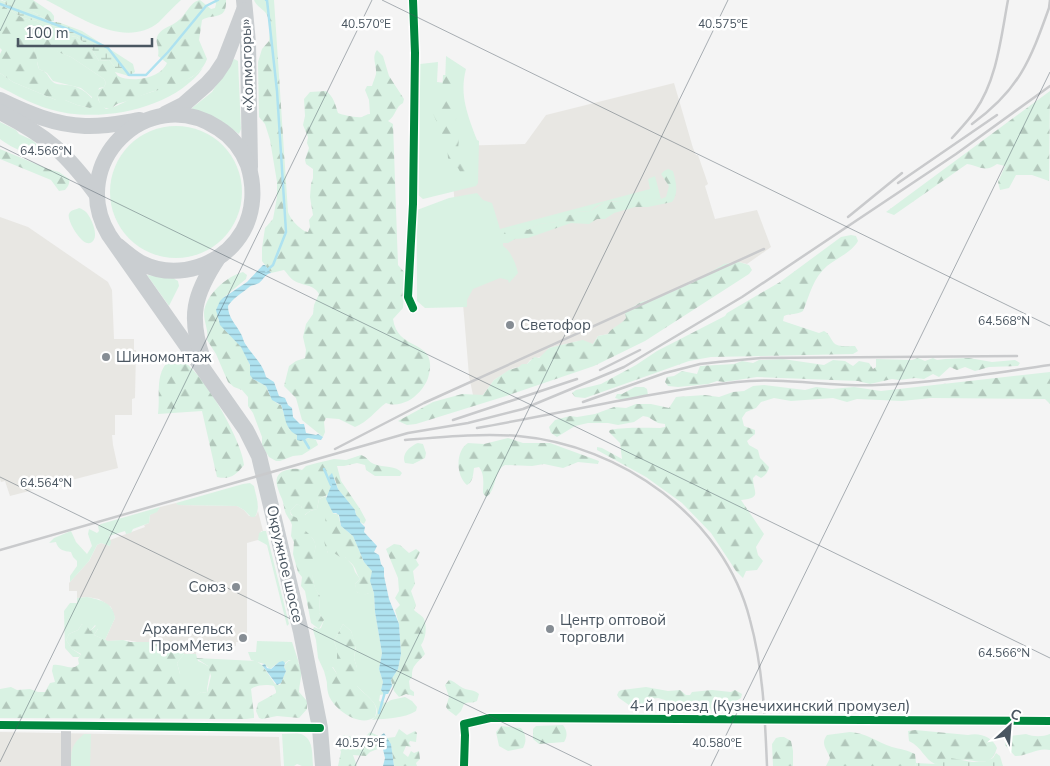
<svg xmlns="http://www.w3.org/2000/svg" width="1050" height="766" font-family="'Nunito Sans',sans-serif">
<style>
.commercial{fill:#e8e7e3}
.grass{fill:#d9f2e3}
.forest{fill:url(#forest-firs)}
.wetland{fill:url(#wetland-marsh)}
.water{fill:url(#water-rules)}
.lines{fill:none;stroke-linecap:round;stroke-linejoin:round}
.stream{stroke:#aee2f0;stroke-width:2.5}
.street{stroke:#ced0d2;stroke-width:10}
.primary{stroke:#caced1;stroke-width:16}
.rail{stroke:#c9cacc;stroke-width:2.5}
.cycleway-casing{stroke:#fff;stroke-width:11}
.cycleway{stroke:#00873e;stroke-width:8}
.ticks{fill:none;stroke:#4a5661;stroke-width:1;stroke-opacity:0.45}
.poi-dot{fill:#868d94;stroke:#fff;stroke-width:2}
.labels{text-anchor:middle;stroke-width:5;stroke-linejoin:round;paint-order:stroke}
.street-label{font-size:15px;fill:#4a5661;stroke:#fff}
.poi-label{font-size:15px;fill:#4a5661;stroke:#fff;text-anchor:start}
.ticks-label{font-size:12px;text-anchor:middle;fill:#4a5661;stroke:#fff;stroke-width:5;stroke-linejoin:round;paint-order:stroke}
</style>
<defs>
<pattern id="forest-firs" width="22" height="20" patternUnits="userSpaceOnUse" patternTransform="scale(1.25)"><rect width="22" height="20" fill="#d9f2e3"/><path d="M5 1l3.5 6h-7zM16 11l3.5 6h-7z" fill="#b2c7bb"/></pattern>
<pattern id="wetland-marsh" width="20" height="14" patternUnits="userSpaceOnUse" patternTransform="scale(1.25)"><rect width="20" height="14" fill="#d9f2e3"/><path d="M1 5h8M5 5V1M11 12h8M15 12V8" fill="none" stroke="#b2c7bb"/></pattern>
<pattern id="water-rules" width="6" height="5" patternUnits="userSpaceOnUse" patternTransform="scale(1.25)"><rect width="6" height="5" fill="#aee2f0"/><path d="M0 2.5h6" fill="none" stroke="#90bac6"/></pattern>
</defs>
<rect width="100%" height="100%" fill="#f4f4f4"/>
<g class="commercial">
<polygon points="674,83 693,148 696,155 698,155 708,184 705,186 715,219 757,210 771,247 747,264 739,262 729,263 694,282 662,296 641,302 628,310 625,313 626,318 623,322 608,334 598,336 593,344 578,341 549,348 543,356 530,360 527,364 519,367 513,368 494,380 483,395 473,395 469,376 450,146 525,144 546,115"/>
<polygon points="0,217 28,227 108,282 112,290 114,339 134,339 134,350 136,350 135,398 132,399 132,415 115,415 115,435 112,435 113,445 118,468 10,496 5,481 1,482 0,479"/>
<polygon points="176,503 179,505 237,506 244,510 249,516 256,516 258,511 263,531 261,531 258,540 247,543 247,642 236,642 236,646 230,646 229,643 215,643 215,646 209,646 208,643 196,643 196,654 184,654 182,651 127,640 106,641 105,640 115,618 111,607 99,599 87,597 77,598 77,591 69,591 69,583 89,561 97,545 101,543 110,546 110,540 145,527 144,525 149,523 150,515 158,510 160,507"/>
<polygon points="0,732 279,737 281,766 0,766"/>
</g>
<g class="grass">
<path d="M 46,0 L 181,0 C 173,7 166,15 159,22 C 125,50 78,16 46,0 Z"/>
<path d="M 36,45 L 52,49 L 71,57 L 104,79 L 106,83 L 104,87 L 99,88 C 96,97 98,103 106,109 C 110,109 126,102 130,99 L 179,83 L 192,77 L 203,68 C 173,110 97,124 49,109 C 32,104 16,95 0,87 L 0,73 L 13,82 L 56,100 L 65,100 L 77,105 L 90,108 L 92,97 L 81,88 L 53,81 L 47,73 L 39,69 L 34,50 Z"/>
<path d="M 446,56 L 466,69 C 459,95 468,116 477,140 L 479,141 L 478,183 L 476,186 L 423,199 L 417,194 L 417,68 L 420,64 L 438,62 L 437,82 L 445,83 Z"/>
<polygon points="234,59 238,61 241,129 239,134 229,127 194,111 192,108 212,92 230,63"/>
<path d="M 0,122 L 16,130 L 19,134 L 32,140 L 41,148 L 40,151 C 28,158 10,146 0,139 Z"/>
<circle cx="176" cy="192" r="66"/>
<path d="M 655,176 L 661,199 L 658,200 C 646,196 636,198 624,201 C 620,203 616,201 612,201 C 604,201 595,206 591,211 L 576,212 L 574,214 L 560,219 L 558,222 L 539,224 L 528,230 L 515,228 L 511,229 L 503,239 L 503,246 C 511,251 516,264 518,273 L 509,283 L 508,280 L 500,278 L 473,289 L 467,300 L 467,307 L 425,308 L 417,301 L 417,210 L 449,198 L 477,193 L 483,200 L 492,203 L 500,229 L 650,189 L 648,179 Z"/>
<path d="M 79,208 C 82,209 84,210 86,212 C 91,217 99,235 93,241 C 84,252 66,219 69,214 C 70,210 75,210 79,208 Z"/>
<polygon points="147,275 173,278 178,281 179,286 169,306"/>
<path d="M 250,483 L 254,486 C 256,497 261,507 255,517 L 251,517 L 244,510 L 237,506 L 178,505 L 176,503 L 243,484 Z"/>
<path d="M 326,496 L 333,513 C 325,525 322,539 328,553 L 335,553 L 340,557 L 345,557 L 353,566 L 355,572 L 360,579 L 355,584 L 357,592 L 363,595 L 369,593 L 370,581 L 374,593 L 375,612 L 382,653 L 379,669 L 383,682 L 381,690 L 386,694 L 380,695 L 379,701 L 386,703 L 391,700 L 405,697 L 412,701 L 417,707 L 416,711 C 404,719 386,718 372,720 C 387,708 364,694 357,686 L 357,668 L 354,658 L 356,647 L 351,631 L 343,624 L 334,641 L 337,650 L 338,673 L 337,674 L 333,667 L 327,668 L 328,686 L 324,671 L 318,658 L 316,640 L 313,630 L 314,627 L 319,629 L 321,628 L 324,620 L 319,613 L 320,596 C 319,594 317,592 316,590 C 313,585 311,566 312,559 C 314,552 317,548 314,541 C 312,536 309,536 306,533 C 303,530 291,515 290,511 L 297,504 L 301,506 L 305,515 L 310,511 L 317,509 L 319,499 Z"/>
<path d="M 160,507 L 157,512 L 150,515 L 149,523 L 133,529 L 131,533 L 126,534 L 125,531 L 109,536 L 111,542 L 110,546 L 101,543 L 97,545 L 89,561 L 70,582 L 70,576 L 77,566 L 77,561 L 73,557 L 71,552 C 64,551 58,550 56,542 L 49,543 L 54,538 L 71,531 L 76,542 L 87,554 L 92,546 L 88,534 L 89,529 L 97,533 L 99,531 L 98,526 L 101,524 Z"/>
<polygon points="263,531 266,531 289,624 287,626 267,545 258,540 259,533"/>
<path d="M 87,597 C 100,600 113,602 115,618 L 105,640 L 94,635 L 98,629 L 95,625 L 90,631 L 82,624 L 78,630 L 69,634 L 66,640 L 72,649 L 81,655 L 79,657 L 73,657 L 65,648 L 64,611 L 70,603 L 77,603 L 77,598 Z"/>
<polygon points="257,641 292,642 299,663 289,660 285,663 279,662 270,669 264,664 251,660 248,652 256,652"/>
<path d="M 184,654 L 196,654 L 198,661 C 215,668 210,670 208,684 C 207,687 207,690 207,693 L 201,692 L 193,698 C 184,689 180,674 177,663 Z"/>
<path d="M 297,733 C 314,736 312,752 313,766 L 302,766 L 297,764 L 294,766 L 284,766 L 282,734 Z"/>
<path d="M 84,734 L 91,734 L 90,766 L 71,766 C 71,750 71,745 84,734 Z"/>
</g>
<g class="forest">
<polygon points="2,0 33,0 51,12 54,16 54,21 50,22 35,13 14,6"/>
<path d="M 200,0 L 211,9 L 215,8 L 216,4 L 215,0 L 226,0 C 227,21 214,13 202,20 L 199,40 L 207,59 C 200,80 170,87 151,92 C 139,96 129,101 117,104 L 110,109 L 101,107 L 96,91 L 104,87 L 106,83 L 104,79 L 71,57 L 40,45 L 36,45 L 34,50 C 38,56 36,62 39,69 C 50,74 46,75 53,82 C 56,85 61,84 65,85 C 77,85 88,92 95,102 L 94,106 L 90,108 L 77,105 L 65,100 L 56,100 L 13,82 L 0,73 L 0,54 L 2,50 L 0,48 L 0,4 L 23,18 L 37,21 L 58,34 L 77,37 L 91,48 L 99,61 L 109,60 L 115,67 L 115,72 L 118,76 C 131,83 160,79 167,63 L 158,56 C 160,49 155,42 157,37 C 160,29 169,27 175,23 C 186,17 189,2 200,0 Z"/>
<path d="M 254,0 L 274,0 L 288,212 C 290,219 301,231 308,232 L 310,227 L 309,220 L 313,215 L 310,197 L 311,184 L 313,178 L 313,169 L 306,164 L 305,160 L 309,148 L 307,143 L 308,137 L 303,125 L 305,116 L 304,99 L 310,92 L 326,91 C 334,97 335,104 338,113 C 343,115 356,118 362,117 C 364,116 367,114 370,114 L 369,100 L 365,90 L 367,86 L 372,86 C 373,82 375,78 376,74 C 377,65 371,58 377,50 L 383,56 L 389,76 L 404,99 L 403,103 C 395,107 396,116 388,121 L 393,124 L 398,265 L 405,273 L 403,308 L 393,319 C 398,354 440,337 428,378 C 425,387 416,397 408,401 C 401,404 394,406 386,403 C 375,411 368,422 355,427 L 339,419 L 326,418 L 324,422 L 325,432 L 323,437 L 302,420 L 296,398 L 284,386 L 289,366 L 296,361 L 305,358 L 306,350 L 303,337 L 306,324 L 313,314 L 314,305 L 319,294 C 314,284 302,286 293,280 C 290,278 287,273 284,270 L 271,273 L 262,261 L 262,248 L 265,228 L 273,219 L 277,197 L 277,182 L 270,140 L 265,124 L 259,117 L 258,62 L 262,49 L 269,41 C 270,33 271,19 265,12 C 261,8 256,5 254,0 Z"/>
<path d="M 443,75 L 448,75 L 453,79 C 452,85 451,90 452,96 C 455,111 464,104 454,123 L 459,139 L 458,149 L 459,160 L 471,173 L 471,179 L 464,179 L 458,168 L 452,164 L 448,158 L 447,145 L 431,109 L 433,101 L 442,94 Z"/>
<path d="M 1050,91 L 1049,181 L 1032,175 L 1016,175 L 1009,188 L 1000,190 L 998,182 L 1005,166 L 997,164 C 985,173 980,166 967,164 L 894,215 L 886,212 Z"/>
<path d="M 0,149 L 48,169 L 59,172 L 69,179 C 70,183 68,187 65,190 L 59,191 L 51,180 L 0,159 Z"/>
<path d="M 668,169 L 673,171 C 676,182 679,193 672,202 L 648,207 L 635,207 L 614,213 L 605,219 L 597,219 L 589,224 L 571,223 L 528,238 L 515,239 L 508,243 L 503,243 L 503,235 L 507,229 L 518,228 L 528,230 L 539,224 L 557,222 L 563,217 L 573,214 L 576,212 L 591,211 L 606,201 L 621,202 L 631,198 L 649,197 L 658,200 L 666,197 L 669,186 L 661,174 L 664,171 Z"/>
<path d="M 851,235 L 856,236 L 858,241 C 852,252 837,258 827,266 C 813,278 810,294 803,311 C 797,315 791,313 784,316 L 783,321 L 819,333 L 824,331 C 830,334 830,339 835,344 C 839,347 850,346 855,346 L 858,351 L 853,354 L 711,357 L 689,361 L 585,398 L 575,397 L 572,393 L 576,390 L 601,384 L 636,365 L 657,351 L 725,316 L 727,313 L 780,282 L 841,237 Z"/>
<path d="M 739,262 L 749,265 L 752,270 L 749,274 L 645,341 L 594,366 L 506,396 L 416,424 L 407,425 L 398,421 L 433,402 L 462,394 L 483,395 L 494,380 L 509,370 L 519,367 L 522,364 L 527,364 L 534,357 L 539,358 L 549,348 L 578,341 L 583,340 L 593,344 L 598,336 L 608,334 C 612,327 621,325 626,318 L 625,313 L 628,310 L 641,302 L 662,296 L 694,282 L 724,264 Z"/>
<path d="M 243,272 L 247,275 L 246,279 L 223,298 L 218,320 C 223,331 233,336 240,345 C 247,355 251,367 253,379 L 266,386 C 268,393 273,403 281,405 L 289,429 L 297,435 L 301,441 C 307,438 310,437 316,440 L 318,445 L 302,455 L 293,456 L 280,461 L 276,461 L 269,457 L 262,446 L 262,437 L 253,413 L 248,406 L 248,397 L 242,390 L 234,387 L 228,382 L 216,354 L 207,340 C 209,332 204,322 204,313 C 205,295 227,276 243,272 Z"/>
<path d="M 173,357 C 197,358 243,442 244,465 C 236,475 230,480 217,477 L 202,411 L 158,414 C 161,393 153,372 173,357 Z"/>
<polygon points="918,358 925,361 933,358 937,360 945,359 969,358 992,362 1015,360 1020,363 1018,366 989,367 975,371 965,367 957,370 950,367 939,377 933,374 924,379 915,378 899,380 892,379 870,384 858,381 757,377 724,382 717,381 708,384 678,387 668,386 665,382 667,377 674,376 682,371 697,374 700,366 734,364 742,361 753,363 759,360 783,359 824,365 833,360 845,361 853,366 859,361 869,363 873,369 876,367 876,359 912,360"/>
<path d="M 1050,372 L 1050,404 L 1045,399 L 931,398 L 902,401 L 857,399 L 847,402 L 833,398 L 791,401 L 774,398 L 761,402 L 756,408 L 746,412 L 742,418 L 744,426 L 755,430 L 755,434 L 747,441 L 749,445 L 758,450 L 760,458 L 769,467 C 768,472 766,475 761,478 L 756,475 L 753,478 C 753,492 763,498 741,500 L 764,534 L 756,547 L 758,555 L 763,561 L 757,570 L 746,571 L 743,578 L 736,571 L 711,533 L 682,503 L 646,477 L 597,450 L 597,447 L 602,448 L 622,459 L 620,443 L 609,432 L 610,430 C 626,427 643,428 660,428 L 665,427 L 665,424 L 658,423 L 648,417 L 643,416 L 634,422 L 618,425 L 608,423 L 588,423 L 575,426 L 557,437 L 551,433 L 549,427 L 555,420 L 570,416 L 577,417 L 595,414 L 614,407 L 626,408 L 636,404 L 651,404 L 669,408 L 676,397 L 705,395 L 719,397 L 733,392 L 744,391 L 753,386 L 764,385 L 805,390 L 816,387 L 832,389 L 854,387 L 881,391 Z"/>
<polygon points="635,387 644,387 647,389 648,395 622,400 615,398 617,394 622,394"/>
<path d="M 508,438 L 523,443 L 550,443 L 599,461 L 598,464 L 578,462 L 563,468 L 544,464 L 532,466 L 505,465 C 493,471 497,491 486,497 L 483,493 C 483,485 485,474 479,467 L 474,468 C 473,475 473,482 467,485 C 456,476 455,451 468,443 L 484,444 Z"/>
<path d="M 418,443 L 423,444 L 426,453 L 425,458 L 413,464 L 405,463 C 401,454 410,446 418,443 Z"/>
<path d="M 361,455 C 368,457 368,462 374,464 C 384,468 396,465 402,473 L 400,476 L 375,476 L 366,470 L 365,465 L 357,463 L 344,466 L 337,466 L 341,481 L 360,509 L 366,520 L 364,524 L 360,522 L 360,519 L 355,515 L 356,512 L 338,489 L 335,479 L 329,476 L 331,486 L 329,494 L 319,499 L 317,509 L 310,511 L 303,516 L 300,512 L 302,507 L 297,504 L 290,511 L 291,515 L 297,518 C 299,529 312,533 315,543 C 316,550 314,553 313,559 C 312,564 314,561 314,567 C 314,568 313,573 313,574 C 312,583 316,590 320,596 L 319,613 L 324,620 L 319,629 L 311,623 L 305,591 L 301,586 L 302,577 L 298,572 L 293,554 L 294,542 L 291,536 L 292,525 C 291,521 288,518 286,514 C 284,510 284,504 282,499 C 278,489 270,474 287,470 C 292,469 297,468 302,470 L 306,466 L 317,463 L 334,459 L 346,460 Z"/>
<path d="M 330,513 L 338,514 L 341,526 L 353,536 L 364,562 L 372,570 L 371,591 L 369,593 L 362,596 L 356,591 L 355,584 L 360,579 C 357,575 356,569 353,565 C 350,561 347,561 345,557 L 340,557 L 334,553 L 328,553 C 324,545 322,534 326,526 C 326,520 323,516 330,513 Z"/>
<path d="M 394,544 L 400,545 L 409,553 L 416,549 L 420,552 L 416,560 L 419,565 L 413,571 L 415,584 L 411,591 L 416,605 L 414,610 C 417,613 423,616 424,619 C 427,627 426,638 421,645 L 425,654 C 418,663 411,665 412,677 L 409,681 L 410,689 L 414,692 L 414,696 L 406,694 L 399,697 L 394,691 L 391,680 L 398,669 L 401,654 L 399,624 L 395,610 L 400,605 L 395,598 L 399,591 L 398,578 L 386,549 Z"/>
<path d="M 82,624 L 87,626 L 90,631 L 98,624 L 99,627 L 94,635 L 108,641 L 123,640 L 130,642 L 181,642 L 184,654 L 177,663 L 180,674 L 183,673 L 188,677 L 185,685 L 193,697 L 201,692 L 207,693 L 211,676 L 208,666 L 196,658 L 256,661 L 262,665 L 275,684 L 280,685 L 286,671 L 284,667 C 286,660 295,657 299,664 C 304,673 299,683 299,692 L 307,701 L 307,709 L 299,718 L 277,716 L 262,719 L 259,718 L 256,711 L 258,703 L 276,693 L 276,691 L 274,686 C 267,684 256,685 251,689 L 254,715 L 254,718 L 246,719 L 0,718 L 0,689 L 11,687 L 17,690 L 30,689 L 38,692 L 45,692 L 50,683 L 55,682 L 52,671 L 53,665 C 62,663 72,672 79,664 L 78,659 L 81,654 L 72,649 L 66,640 L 69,634 L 78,630 Z"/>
<path d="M 343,624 L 351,631 L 356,645 L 354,658 L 357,668 L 357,686 C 365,696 381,702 375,717 C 360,728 335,710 329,696 C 326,688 327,677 327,668 L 330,664 L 337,674 L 337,650 L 334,641 Z"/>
<path d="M 449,680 C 455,681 458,686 463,688 C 469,691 474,689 479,694 L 477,701 C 472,704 468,701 464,704 L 461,711 L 456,716 L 448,710 L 446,707 L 449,697 L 445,685 Z"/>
<polygon points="646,687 668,691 680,690 686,695 690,695 692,692 712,690 731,692 735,690 742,694 741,698 734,702 716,701 715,704 717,709 715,712 705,709 693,710 686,707 681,712 677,713 668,707 665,700 658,698 650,699 644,709 636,710 619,698 617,695 619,691 622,690"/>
<path d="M 563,725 C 567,730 568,736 564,742 L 539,744 L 533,739 L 533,729 L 536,726 Z"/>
<path d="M 501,726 L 521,728 C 526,734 527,741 523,748 L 508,751 L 499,746 L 496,732 Z"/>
<polygon points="399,729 407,735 415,731 417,733 416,742 410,741 409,743 411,747 406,746 403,753 408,757 411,751 414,753 419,751 420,759 416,763 417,766 394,766 391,744 387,738 395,737"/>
<path d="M 915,730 L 968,735 C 979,732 993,737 997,748 C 991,766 983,762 967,760 C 957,759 945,763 935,764 C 924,759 922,747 909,741 L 908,731 Z"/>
<polygon points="370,732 381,737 382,743 380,748 370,752 366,756 353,755 357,766 338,766 341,752 338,743 344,735 352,737 355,735 359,739 363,739"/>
<path d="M 850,732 C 866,733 877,742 892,747 C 900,749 907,750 915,754 L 916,763 L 915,766 L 826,766 L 830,758 C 827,749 820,744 827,735 Z"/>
<path d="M 1026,734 C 1034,737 1042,737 1050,734 L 1050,750 C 1038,747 1027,756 1015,756 L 1005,745 L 1005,739 L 1010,736 Z"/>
<polygon points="780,737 784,737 791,741 793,751 793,766 773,766 772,744 776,738"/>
</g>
<g class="wetland">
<polygon points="0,0 35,13 50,22 58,22 82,31 133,64 135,72 129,76 115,72 115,67 109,60 99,61 91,48 77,37 58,34 37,21 23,18 0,4"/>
<polygon points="996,753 1000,756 1003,766 915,766 916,763 935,764 951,758 972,762 984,762 993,758"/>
</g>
<g class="water">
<path d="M 263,265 L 265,265 L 271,273 C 265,274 264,279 259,283 C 256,285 251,285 248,288 C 242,293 232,299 228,306 C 228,318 236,324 241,334 C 243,337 243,341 246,345 C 253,356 263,364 266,377 L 274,382 L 279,396 L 285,398 L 288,405 L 292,408 L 293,417 L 300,424 L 304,424 L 306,433 L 316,435 L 318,434 L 323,437 L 321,440 L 308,438 L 301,441 L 297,440 L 297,435 C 284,429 286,416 281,405 L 272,400 L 266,386 L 253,379 L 250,375 L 250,365 L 241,347 L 220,325 L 216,310 L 220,301 L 223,298 L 247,282 Z"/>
<polygon points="332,473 338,489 355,510 356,515 360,519 360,522 365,527 364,532 377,546 374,552 379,555 381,564 384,568 384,576 389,599 399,624 401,654 398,669 391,680 392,686 388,694 384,694 381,690 383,682 379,669 382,653 375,612 374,593 370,581 372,571 364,562 353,536 341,526 339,515 336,513 333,513 326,499 331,486 329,476"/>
<polygon points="283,661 285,663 284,667 286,671 281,683 277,685 262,665 265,664 267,668 271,669 279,662"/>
<polygon points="384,733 391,744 394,766 383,766 385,758 380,736"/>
</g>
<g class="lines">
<g class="stream">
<polyline points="0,4 73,31 108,48 129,75 146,75 168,52 206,6 218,0"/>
<polyline points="266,271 273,265 286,232 277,91 267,0 266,0"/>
<polyline points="303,438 309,448"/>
<polyline points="324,469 331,485"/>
<polyline points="379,713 385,692"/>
</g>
<g class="street">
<polyline points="413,0 415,53 413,204 408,297 413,308"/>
<polyline points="0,725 320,728"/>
<polyline points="66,727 66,766"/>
<polyline points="464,766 465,735 464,724 490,718 1050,721"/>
</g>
<g class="primary">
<polyline points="244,0 248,43 250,167"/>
<path d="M 0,100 C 27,113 55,125 85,126 C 103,127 122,123 140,120"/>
<path d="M 0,112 C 47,136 66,153 97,195"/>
<polyline points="165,114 183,105 207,84 216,74 224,62 244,10"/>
<path d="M 117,245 C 124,251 132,258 141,263 C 177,281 223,266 243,231 C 254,211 255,187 248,165 C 242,150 231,136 218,128 C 147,82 66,164 109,235 L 246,430 L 259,456 L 301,632 L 320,728 L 323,766"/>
<path d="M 203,359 C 188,317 194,294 218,258"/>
</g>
<g class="rail">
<path d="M 972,124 C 1019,90 1030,61 1049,8 L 1050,0"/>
<path d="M 952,138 C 960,129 968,121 975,111 C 997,80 1001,37 1008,0"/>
<polyline points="898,183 997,115"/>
<polyline points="848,217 902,173"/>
<polyline points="600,370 640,350"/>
<polyline points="583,402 665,373 700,364 718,362 761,358 1017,356"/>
<polyline points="453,420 577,379"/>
<path d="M 477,428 C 563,413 650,392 737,382 C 784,377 830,387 877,385 C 935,383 993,373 1050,365"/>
<path d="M 405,440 C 442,437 481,433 518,436 C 621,445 724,517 750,620 C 763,667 765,717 767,766"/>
<polyline points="335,449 424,403 764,249"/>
<polyline points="0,550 408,433 468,423 523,409 624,367 742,297 956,154 1050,86"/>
</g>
<g class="cycleway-casing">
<g id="cycleway">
<polyline points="413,0 415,53 413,204 408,297 413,308"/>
<polyline points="0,725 320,728"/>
<polyline points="464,766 465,735 464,724 490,718 1050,721"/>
</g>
</g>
<use href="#cycleway" class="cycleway"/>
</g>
<path class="ticks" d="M 382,0 L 1050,326M 0,31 L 15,0M 0,146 L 1050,658M 0,477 L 592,766M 0,762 L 372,0M 355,766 L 728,0M 711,766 L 1050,72"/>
<g class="poi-dot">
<circle cx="510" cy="325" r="5"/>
<circle cx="106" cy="357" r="5"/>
<circle cx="236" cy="587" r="5"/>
<circle cx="550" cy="629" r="5"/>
<circle cx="243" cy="638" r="5"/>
</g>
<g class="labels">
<g class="street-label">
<text transform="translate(247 65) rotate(-92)" y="5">«Холмогоры»</text>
<text transform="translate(285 564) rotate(77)" y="5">Окружное шоссе</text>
<text x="770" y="711">4-й проезд (Кузнечихинский промузел)</text>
</g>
<g class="poi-label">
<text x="520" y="330">Светофор</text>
<text x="116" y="362">Шиномонтаж</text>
<text x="226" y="592" text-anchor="end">Союз</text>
<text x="560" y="625">Центр оптовой<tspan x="560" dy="17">торговли</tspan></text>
<text x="233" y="634" text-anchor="end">Архангельск<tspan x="233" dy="17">ПромМетиз</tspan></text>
</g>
</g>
<g class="ticks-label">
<text x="366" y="28">40.570°E</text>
<text x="723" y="28">40.575°E</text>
<text x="46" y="155">64.566°N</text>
<text x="1004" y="325">64.568°N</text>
<text x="46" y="487">64.564°N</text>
<text x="1004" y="657">64.566°N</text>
<text x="360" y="747">40.575°E</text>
<text x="717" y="747">40.580°E</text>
</g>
<g transform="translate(1010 726) rotate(26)" stroke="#ffffff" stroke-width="4" paint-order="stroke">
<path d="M0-4L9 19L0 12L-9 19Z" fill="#4a5661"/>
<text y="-8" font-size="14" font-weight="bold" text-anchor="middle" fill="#4a5661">С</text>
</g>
<path d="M18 38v8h134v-8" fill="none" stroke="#4a5661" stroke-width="2.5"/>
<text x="25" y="38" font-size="15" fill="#4a5661" stroke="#ffffff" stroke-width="4" paint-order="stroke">100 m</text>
</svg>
